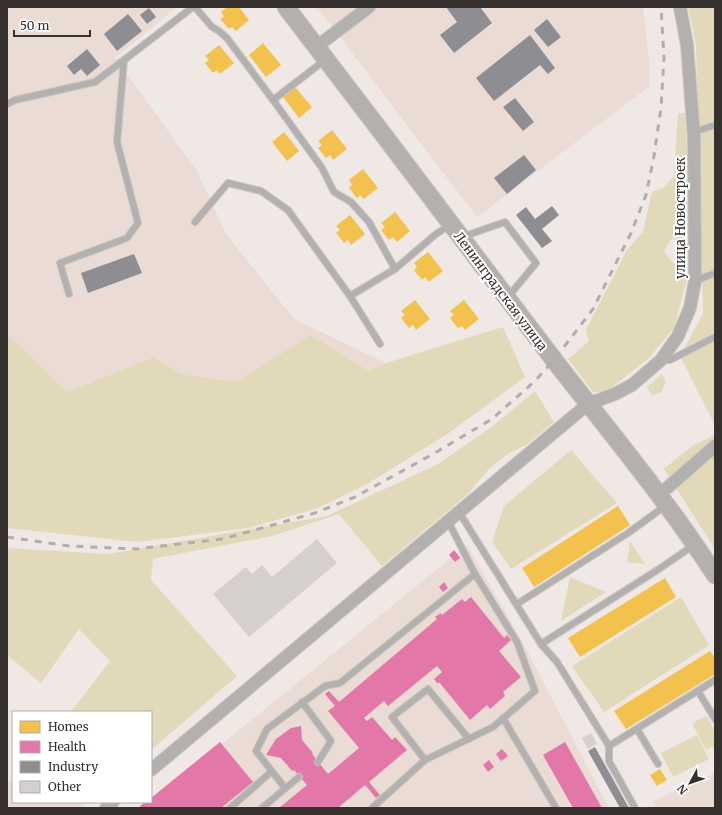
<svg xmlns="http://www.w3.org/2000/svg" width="722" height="815" font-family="Merriweather,serif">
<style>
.built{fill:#eadbd4}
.green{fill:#e2d9ba}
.homes{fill:#f2c14e}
.health{fill:#e377a8}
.industry{fill:#8d8d92}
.building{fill:#d5cfcd}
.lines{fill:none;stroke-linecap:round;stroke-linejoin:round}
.service-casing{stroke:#cac4c1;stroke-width:8}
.minor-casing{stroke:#cac4c1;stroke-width:14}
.secondary-casing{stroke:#cac4c1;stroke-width:19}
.service{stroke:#b3b1af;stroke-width:6}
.minor{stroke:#b3b1af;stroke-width:12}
.secondary{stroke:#b4b0ae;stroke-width:17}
.rail{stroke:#b1adab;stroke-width:3;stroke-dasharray:7 7;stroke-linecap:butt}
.labels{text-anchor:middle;stroke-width:4;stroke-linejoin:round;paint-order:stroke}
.street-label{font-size:13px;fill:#36312f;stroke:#fff}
</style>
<rect width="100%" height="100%" fill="#f0e8e5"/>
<g class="built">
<polygon points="7,7 177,7 115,58 196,169 226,234 294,319 386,363 369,371 310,335 237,382 181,374 154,357 67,392 7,334"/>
<polygon points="317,7 643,7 649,59 650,86 477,217"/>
<polygon points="467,545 523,643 609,808 143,808"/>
<polygon points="715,773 715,808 656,808 653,801"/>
<polygon points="13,779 13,802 80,802 84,806 82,808 7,808 7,784"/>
</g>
<g class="green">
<polygon points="688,7 715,7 715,425 680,356 703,314 696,45"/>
<polygon points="678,113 685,113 688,166 686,242 671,239 664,252 687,279 674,328 650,357 606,392 593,392 568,359 589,341 586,330 627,250 643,232 652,192 663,188 674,176"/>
<polygon points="503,327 525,377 449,433 369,483 316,509 248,528 137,542 7,528 7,334 67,392 154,357 181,374 237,382 310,335 369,371 386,363"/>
<polygon points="662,374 666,382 661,392 652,396 647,387"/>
<polygon points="535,391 554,422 526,445 506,455 487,471 468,494 382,566 339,514 272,536 153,559 151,580 237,676 151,750 151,712 71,712 110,661 79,629 41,683 7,655 7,548 108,554 327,516 438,464 493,426"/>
<polygon points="715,435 715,549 664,469 692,446"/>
<polygon points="571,450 617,503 511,569 492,542 504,506"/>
<polygon points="630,541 645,564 627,562"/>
<polygon points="570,577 606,592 561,621"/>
<polygon points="681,597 709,645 604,712 572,666"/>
<polygon points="707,716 715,732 715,746 706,750 692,723"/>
<polygon points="697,735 709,759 673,777 661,753"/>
</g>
<g class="homes">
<polygon points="227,7 239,7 249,20 236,31 232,27 229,29 220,19 224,17 221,12"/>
<polygon points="263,43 281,65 266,77 249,55"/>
<polygon points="219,45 234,63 220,74 217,70 213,73 205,63 209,60 205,56"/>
<polygon points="295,87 312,107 299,118 283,97"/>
<polygon points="332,130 347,149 333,160 330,155 326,158 318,148 322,145 318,141"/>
<polygon points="284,132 299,151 287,161 272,142"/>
<polygon points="363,169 378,188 364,199 360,195 357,198 349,188 352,185 349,180"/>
<polygon points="395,212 410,231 397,242 393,237 389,240 381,230 385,227 381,223"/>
<polygon points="350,215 365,234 351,245 348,240 344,243 336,233 340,230 336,226"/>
<polygon points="428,252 443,271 429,282 425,277 422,280 414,270 417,267 414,263"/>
<polygon points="415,300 430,319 416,330 413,325 409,328 401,318 405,315 401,311"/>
<polygon points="464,300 479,319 465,330 462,326 458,328 450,318 454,315 450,311"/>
<polygon points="618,506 630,525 534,587 522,568"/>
<polygon points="665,578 676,597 580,657 568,638"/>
<polygon points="710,651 715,658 715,674 626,729 614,711"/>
<polygon points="660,769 667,780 657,786 650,775"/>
</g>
<g class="health">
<polygon points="454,550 460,558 455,562 449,555"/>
<polygon points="444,582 448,588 443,592 439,587"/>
<polygon points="471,597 504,638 507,635 511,640 499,651 521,677 503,692 505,696 490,709 487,705 470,720 439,682 438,684 434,679 442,672 437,666 388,706 384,701 364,718 367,721 372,717 392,740 395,737 407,750 369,782 380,795 376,798 365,785 338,808 279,808 307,785 294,770 292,771 281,758 266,755 276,739 291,728 301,726 302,740 313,753 312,754 328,774 359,748 328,711 335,706 325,694 329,691 339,702 437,619 435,617 441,613 442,615 462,599 465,602"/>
<polygon points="220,742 253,782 221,808 138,808 145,802 151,802 151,798"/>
<polygon points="565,742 602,808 573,808 543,755"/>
<polygon points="502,749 508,756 501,761 496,754"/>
<polygon points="489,760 494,767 488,772 483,765"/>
</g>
<g class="industry">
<polygon points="446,7 480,7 492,23 454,53 440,35 457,22"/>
<polygon points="149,8 156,17 147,24 140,15"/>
<polygon points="128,14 142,31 117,51 104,34"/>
<polygon points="547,19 561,37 548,47 534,30"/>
<polygon points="530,35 555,68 548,74 540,65 494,101 476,78"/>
<polygon points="87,49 100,65 87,76 81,69 74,75 67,66"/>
<polygon points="515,98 534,122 523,131 503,107"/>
<polygon points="524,155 536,170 507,194 494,178"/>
<polygon points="552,206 559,215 542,229 552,241 542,248 516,215 526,207 535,219"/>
<polygon points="134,254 142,273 88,293 81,273"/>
<polygon points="595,747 629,808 620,808 588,751"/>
</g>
<g class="building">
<polygon points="317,539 337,563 249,637 213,594 246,567 252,574 262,565 272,577"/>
<polygon points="591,733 597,744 588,749 582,738"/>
</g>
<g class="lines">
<g class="service-casing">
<g id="service">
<polyline points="195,7 212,27 219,31 227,38 273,100 325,60"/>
<polyline points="124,60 193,7"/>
<polyline points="273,100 322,168 334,192 351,202 369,222 395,269"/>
<polyline points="7,104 15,100 95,82 124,60 117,142 138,223 127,238 60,263 69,294"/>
<polyline points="694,132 715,125"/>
<polyline points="195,222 228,183 261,191 288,210 350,296 380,344"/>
<polyline points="462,237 505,222 536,263 508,297"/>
<polyline points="695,281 715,273"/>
<polyline points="350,296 395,269 436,234 450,225"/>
<polyline points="662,360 670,360 715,337"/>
<polyline points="459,512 541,644 557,662 609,746 609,761 635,808"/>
<polyline points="517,604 628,533 665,506"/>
<polyline points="541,644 659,569 694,545"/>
<polyline points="698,691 715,719"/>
<polyline points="302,702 331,741 318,762"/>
<polyline points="503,718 556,808"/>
<polyline points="637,729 658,764"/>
<polyline points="609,746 715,680"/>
<polyline points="425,760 392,717 428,689 469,739"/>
<polyline points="285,788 256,751 267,729 325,686 340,683 475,574"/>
<polyline points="230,808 271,772"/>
<polyline points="262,808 299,777"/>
<polyline points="372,808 425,760 493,727 535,691 517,642 475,574 448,521"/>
</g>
</g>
<g class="minor-casing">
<g id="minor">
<polyline points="316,47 369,7"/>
<polyline points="659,495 715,446"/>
<polyline points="151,770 588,404 615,394 632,385 661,360 678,336 690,308 695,281 694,138 687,45 680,7"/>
<polyline points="106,808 113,802"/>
</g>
</g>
<g class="secondary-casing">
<path id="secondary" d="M 286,7 C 376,124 465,243 554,360 C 609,431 667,500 715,575"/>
</g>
<use href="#service" class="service"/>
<use href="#minor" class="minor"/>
<use href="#secondary" class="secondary"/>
<polyline class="rail" points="7,537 70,546 136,549 223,539 315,513 355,497 433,454 492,419 535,381 554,360 593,309 631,233 646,195 654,156 661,108 664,58 661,7"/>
</g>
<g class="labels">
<g class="street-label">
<text transform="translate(680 218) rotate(-90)" y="5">улица Новостроек</text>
<text transform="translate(501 291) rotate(53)" y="5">Ленинградская улица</text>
</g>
</g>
<rect width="722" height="815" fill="none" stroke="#36312f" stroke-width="16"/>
<rect x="12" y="711" width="140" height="92" fill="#ffffff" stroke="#afadac"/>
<rect x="20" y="721" width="20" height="12" fill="#f2c14e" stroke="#afadac"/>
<text x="48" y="731" font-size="12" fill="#36312f">Homes</text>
<rect x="20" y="741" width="20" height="12" fill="#e377a8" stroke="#afadac"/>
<text x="48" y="751" font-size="12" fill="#36312f">Health</text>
<rect x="20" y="761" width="20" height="12" fill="#8d8d92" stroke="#afadac"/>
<text x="48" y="771" font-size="12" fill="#36312f">Industry</text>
<rect x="20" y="781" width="20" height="12" fill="#d5cfcd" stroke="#afadac"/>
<text x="48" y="791" font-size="12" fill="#36312f">Other</text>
<g transform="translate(690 783) rotate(230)" stroke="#ffffff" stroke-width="3" paint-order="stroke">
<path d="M0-3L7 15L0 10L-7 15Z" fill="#36312f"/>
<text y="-6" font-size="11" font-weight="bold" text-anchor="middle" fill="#36312f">N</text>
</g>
<path d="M14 30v6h76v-6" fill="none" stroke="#36312f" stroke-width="2"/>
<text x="20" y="30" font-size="12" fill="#36312f" stroke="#ffffff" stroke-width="3" paint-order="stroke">50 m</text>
</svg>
